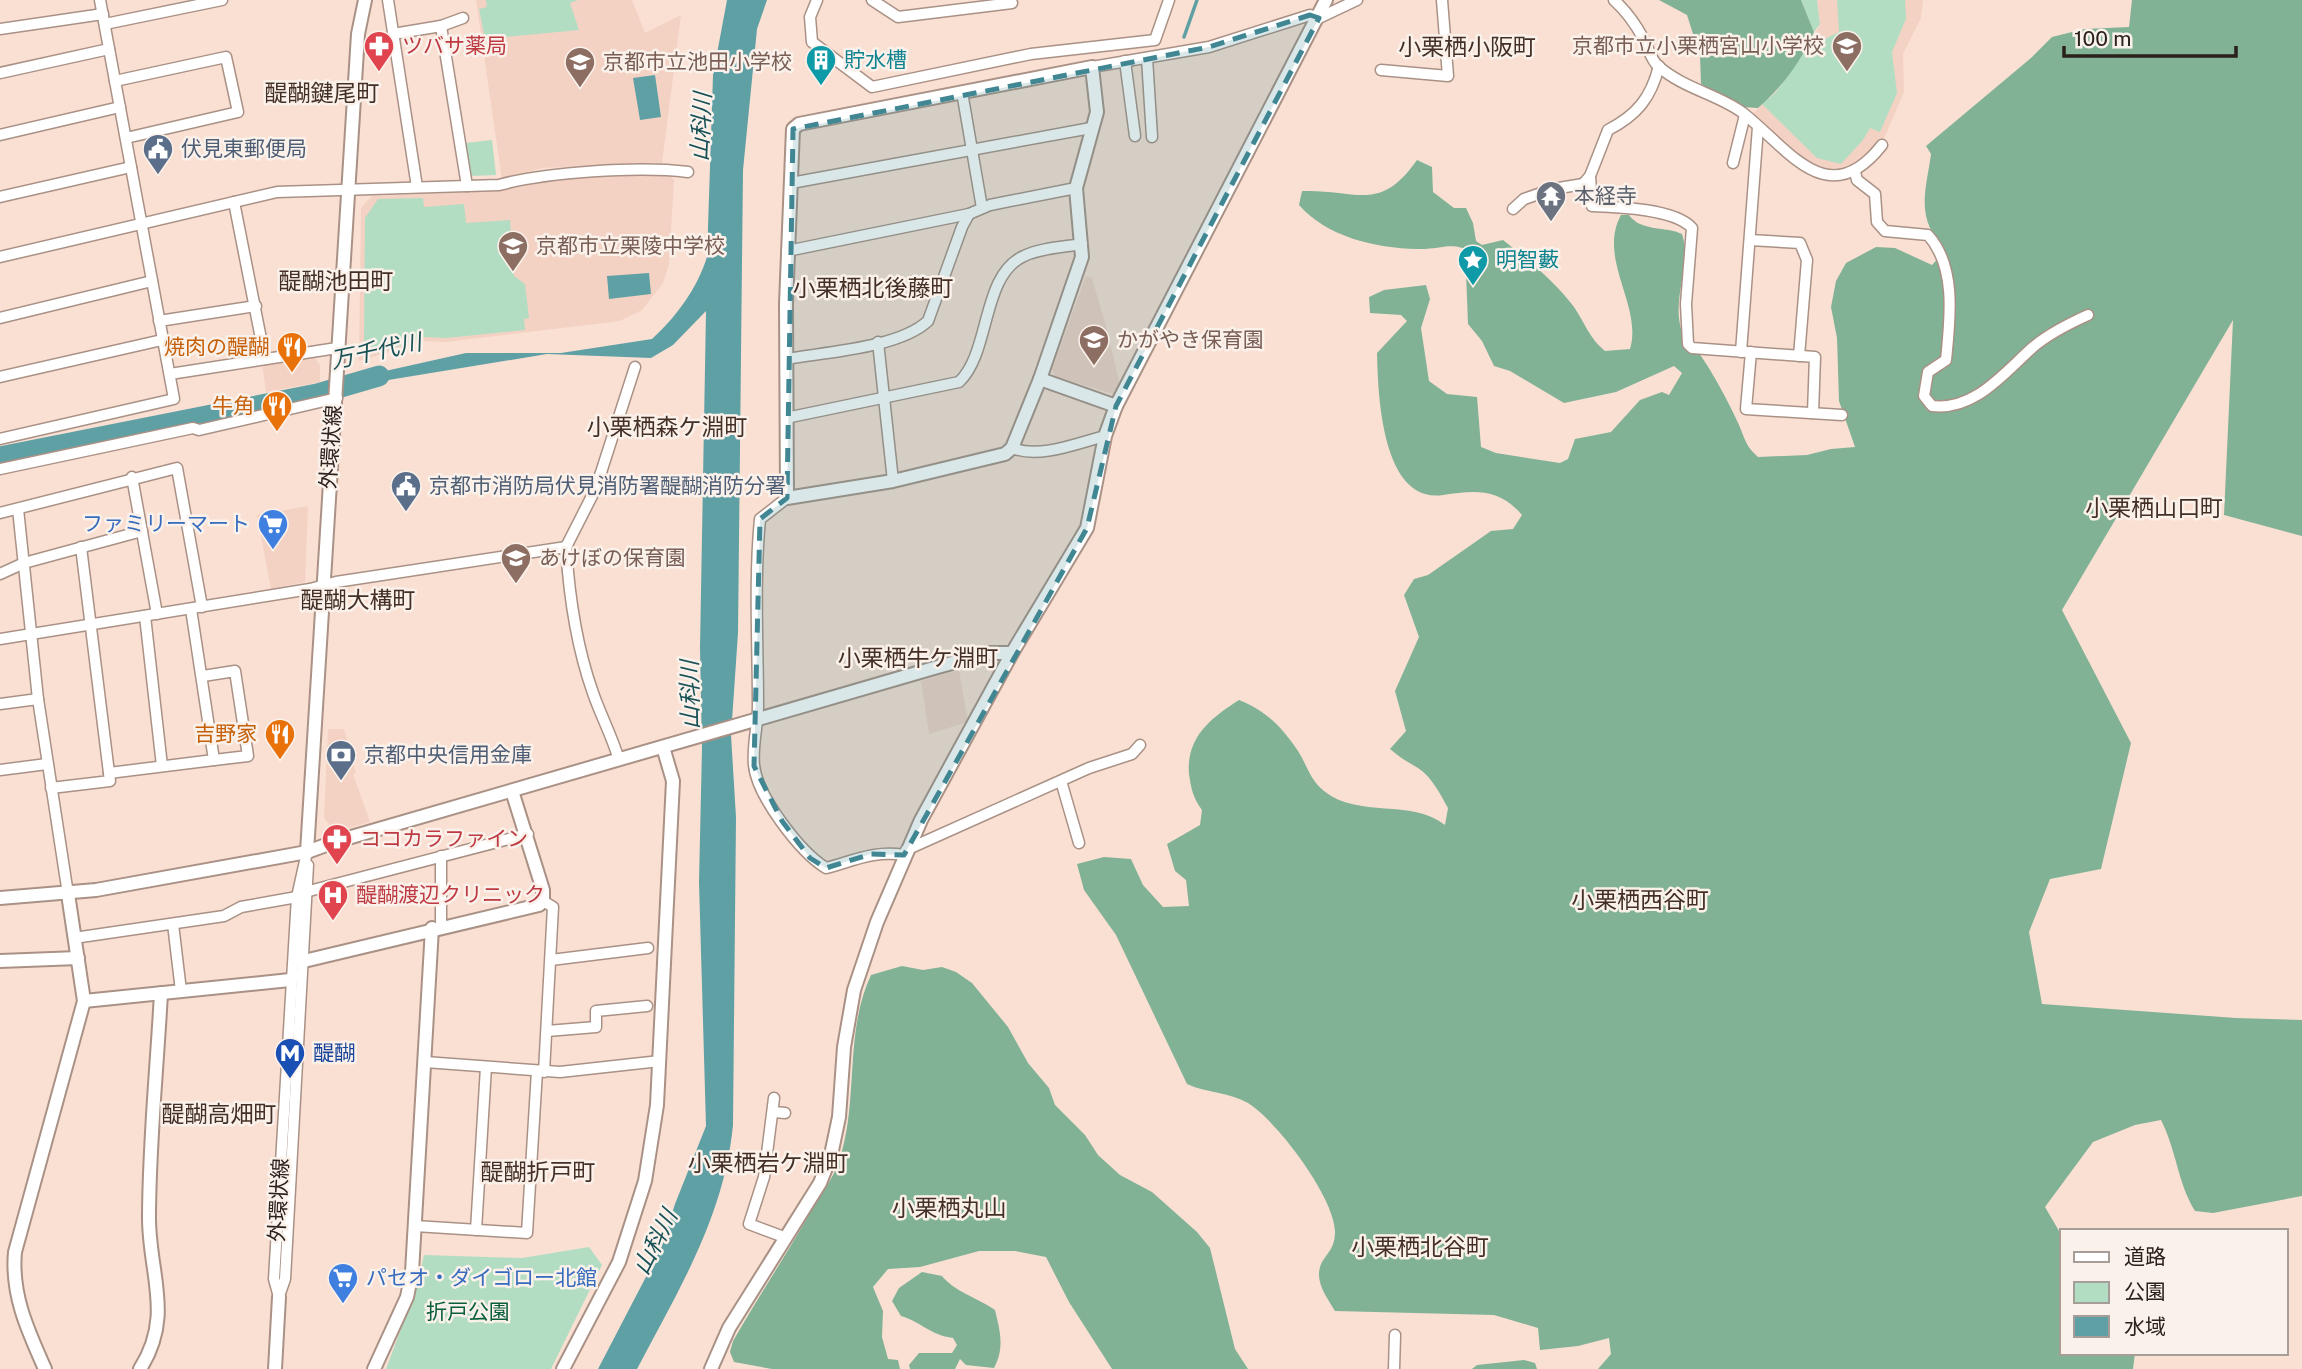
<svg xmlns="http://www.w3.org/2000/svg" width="2302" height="1369" font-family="'Public Sans','Noto Sans JP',sans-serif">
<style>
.built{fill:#f3d2c3}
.green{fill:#b2ddc3}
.forest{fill:#81b296}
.water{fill:#5fa0a5}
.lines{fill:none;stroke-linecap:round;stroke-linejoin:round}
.stream{stroke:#5fa0a5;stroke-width:3.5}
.river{stroke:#5fa0a5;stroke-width:21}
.minor-casing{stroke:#a99185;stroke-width:13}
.tertiary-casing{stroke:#a99185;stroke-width:16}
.minor{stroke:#fff;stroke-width:10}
.tertiary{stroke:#fff;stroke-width:12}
.marked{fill:#418793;fill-opacity:0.2;stroke:#418793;stroke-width:5;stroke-dasharray:14 9;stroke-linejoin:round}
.labels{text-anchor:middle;stroke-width:5;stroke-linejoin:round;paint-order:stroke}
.health-label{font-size:21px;fill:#be3a42;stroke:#fbf1eb;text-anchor:start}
.education-label{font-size:21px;fill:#785e54;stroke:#fbf1eb;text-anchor:start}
.culture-label{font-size:21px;fill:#0d838f;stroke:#fbf1eb;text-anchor:start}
.service-label{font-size:21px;fill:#4e5e75;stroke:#fbf1eb;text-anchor:start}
.worship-label{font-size:21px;fill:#5b616d;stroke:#fbf1eb;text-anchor:start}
.food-label{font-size:21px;fill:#c56008;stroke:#fbf1eb;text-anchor:end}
.street-label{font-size:21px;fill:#2a201c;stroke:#fbf1eb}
.shop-label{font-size:21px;fill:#366cbe;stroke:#fbf1eb;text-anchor:end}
.transit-label{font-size:21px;fill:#164399;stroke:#fbf1eb;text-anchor:start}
.park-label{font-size:21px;fill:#075f3b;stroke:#fbf1eb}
.neighbourhood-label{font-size:23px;fill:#432f25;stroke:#fbf1eb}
.water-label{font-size:23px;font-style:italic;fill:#175055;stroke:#fbf1eb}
</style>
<rect width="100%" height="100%" fill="#fae0d3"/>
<g class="built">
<polygon points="476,0 632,0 645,33 681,15 662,163 542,168 502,180"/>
<polygon points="1817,0 1923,0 1921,18 1903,54 1904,92 1883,141 1858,167 1837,172 1808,165 1751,115 1776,92 1805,54 1820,24"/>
<polygon points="669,174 674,180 669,264 663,283 642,310 620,321 446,342 426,341 359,361 361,208 372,196 501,191 550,179"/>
<polygon points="1086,276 1092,278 1107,330 1120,385 1116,395 1055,376 1052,369"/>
<polygon points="313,356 320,365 320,382 266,392 262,364"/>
<polygon points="308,506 305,582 271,589 257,515"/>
<polygon points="959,670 968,722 929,734 921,681"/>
<polygon points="328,729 344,729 356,773 353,774 370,822 335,832 324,818"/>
</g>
<g class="green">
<polygon points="486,0 578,0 570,3 579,30 485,39 479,9 487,7"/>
<polygon points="1801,0 1817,0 1820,24 1814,32"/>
<polygon points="1837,0 1905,0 1906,19 1892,52 1897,93 1880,132 1870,128 1863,140 1841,164 1817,158 1762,104 1776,92 1808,47 1839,32"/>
<polygon points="492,140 496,175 471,176 466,143"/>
<polygon points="423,198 424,207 464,204 466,223 510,220 514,276 525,284 529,318 524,319 525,330 446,338 425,337 379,353 364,343 365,218 378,199"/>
<polygon points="589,1247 602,1265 551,1369 386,1369 417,1286 424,1255 522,1258"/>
</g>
<g class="forest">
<path d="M 1659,0 L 1801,0 L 1814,32 C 1801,62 1782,87 1758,108 L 1743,107 L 1701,84 L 1700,56 L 1687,15 Z"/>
<path d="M 2132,0 L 2302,0 L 2302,536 L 2224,515 L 2233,320 L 2062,610 L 2131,743 L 2101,869 L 2050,879 L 2029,932 L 2042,1004 L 2236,1018 L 2302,1020 L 2302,1196 L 2213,1213 L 2195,1211 C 2177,1181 2177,1152 2161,1120 L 2135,1125 L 2093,1142 L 2045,1207 L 2062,1236 L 2062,1353 L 2135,1353 L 2133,1369 L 1598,1369 L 1611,1354 L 1609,1338 L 1578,1346 L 1540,1350 L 1538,1328 L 1494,1315 L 1335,1311 C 1326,1296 1313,1280 1322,1262 C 1329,1251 1334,1248 1335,1234 C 1337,1200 1277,1121 1248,1103 C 1229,1092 1206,1093 1187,1084 L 1116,935 L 1084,890 L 1077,864 L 1104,857 L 1131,859 L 1143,885 L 1163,907 L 1189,906 L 1186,880 L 1175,871 L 1167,844 L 1200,825 L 1202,810 C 1193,798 1191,788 1189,774 C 1186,737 1211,718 1239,700 C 1266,711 1281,726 1298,751 C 1307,765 1310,780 1324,791 C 1359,819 1411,798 1445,825 L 1448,808 C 1440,794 1432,777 1418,768 C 1408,762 1399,757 1390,749 L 1406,731 L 1395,691 L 1419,637 L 1404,595 L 1414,579 L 1428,575 L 1491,531 L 1513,529 L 1522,515 C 1499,488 1475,490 1443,495 C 1381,504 1378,392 1377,353 L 1407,321 L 1401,315 L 1370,313 L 1369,297 L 1384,290 L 1426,285 L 1430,299 L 1421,328 L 1429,381 L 1447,394 L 1477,397 L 1481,447 L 1496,453 L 1560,463 L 1568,459 L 1575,439 L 1611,432 L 1640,400 L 1662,392 L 1669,395 L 1682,373 L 1674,366 L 1616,392 L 1564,403 L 1510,371 L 1494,366 L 1482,341 L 1468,324 L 1466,273 L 1474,253 C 1451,240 1442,250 1417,249 C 1375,248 1327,237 1299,205 L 1302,191 C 1357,189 1379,214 1417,160 L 1432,167 L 1433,192 L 1454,208 L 1466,208 L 1473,223 L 1476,241 L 1482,245 L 1503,240 C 1528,260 1555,281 1574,307 C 1585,323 1589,338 1605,351 L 1630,349 C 1643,306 1597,259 1621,215 L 1629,215 C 1641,232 1666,226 1682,234 C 1691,262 1676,290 1679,318 C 1680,329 1685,341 1689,351 L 1699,353 C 1713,373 1729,403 1739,425 C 1745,439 1746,447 1758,457 L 1807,455 L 1831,449 L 1855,447 L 1839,401 L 1837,338 L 1831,307 L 1836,281 L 1846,263 L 1876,247 L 1895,248 L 1932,265 L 1942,254 C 1940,243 1934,238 1930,228 C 1919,204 1928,179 1931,154 L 1926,146 L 2031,58 L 2052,37 L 2084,29 L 2129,27 Z"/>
<path d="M 902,966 L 923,970 L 942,967 L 956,972 L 972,983 L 1008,1027 L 1028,1063 L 1049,1088 L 1055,1105 L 1085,1135 L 1098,1155 L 1120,1175 L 1152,1192 L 1197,1232 L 1210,1248 L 1235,1349 L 1248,1369 L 1112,1369 L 1069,1302 L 1046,1257 L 1015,1251 L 979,1251 L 920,1267 L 888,1269 L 873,1287 L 883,1311 L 882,1337 L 888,1359 L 898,1360 L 900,1369 L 772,1369 L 734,1362 L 730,1352 L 733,1341 C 757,1299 783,1260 807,1218 C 818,1197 833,1181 840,1158 C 859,1098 844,1033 871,975 Z"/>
<path d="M 922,1272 L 942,1276 C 955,1292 978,1298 995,1310 C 1000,1331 1005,1348 994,1368 L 966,1365 L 960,1359 L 955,1369 L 910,1369 L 909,1365 L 919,1353 L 952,1353 L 957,1345 L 953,1338 C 930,1335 923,1323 901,1316 L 892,1301 L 899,1288 Z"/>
<polygon points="1524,1360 1535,1363 1537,1369 1472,1369 1477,1365"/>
</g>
<g class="water">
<path d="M 727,0 L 767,0 L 757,29 L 743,170 L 738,633 L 731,735 L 736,817 L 733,1125 C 724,1217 679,1289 637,1369 L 598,1369 L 661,1248 L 675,1204 L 706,1126 L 699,882 L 702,748 L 700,648 L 706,311 L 673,345 L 651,358 L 547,354 L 352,386 L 35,449 L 466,353 L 561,353 L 652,339 C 676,317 697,289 707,257 L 713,75 Z"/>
<polygon points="655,75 661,117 640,120 633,78"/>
<polygon points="649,273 651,294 609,299 607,276"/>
</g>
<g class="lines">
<polyline class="stream" points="1184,37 1197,0"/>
<polyline class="river" points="0,457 317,394 379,376"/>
<g class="minor-casing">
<g id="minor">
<polyline points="388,0 417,187"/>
<polyline points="817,0 810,17 812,42 872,87 1031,54 1155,40 1169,0"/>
<polyline points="872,0 898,17 1012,3"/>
<path d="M 1614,0 C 1626,11 1635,23 1643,38 C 1648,47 1651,60 1658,66 C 1684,89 1720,95 1743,113 C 1789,149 1828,214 1882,145"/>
<polyline points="105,24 222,0"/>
<polyline points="441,26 463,18"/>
<polyline points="0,29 103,14"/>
<polyline points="393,34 441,26 467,186"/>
<polyline points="1147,58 1152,137"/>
<polyline points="1125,61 1135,136"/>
<polyline points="1092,67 1209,47 1310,15 1319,18 1357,0"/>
<polyline points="1381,70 1448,76 1442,0"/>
<polyline points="0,73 109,49"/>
<polyline points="115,81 226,57 238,112 126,138"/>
<polyline points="962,92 982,208"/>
<polyline points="0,135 120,107"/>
<polyline points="1733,163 1745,115"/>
<path d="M 1855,172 L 1857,180 L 1875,194 L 1877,222 L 1885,231 L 1928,235 C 1957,267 1950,320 1946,360 L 1928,372 L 1924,396 L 1932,406 C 1974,411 2003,374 2032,348 C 2048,334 2068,324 2088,315"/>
<path d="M 1590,176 L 1592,206 C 1619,207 1675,209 1692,228 L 1686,304 L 1688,344 L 1692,348 L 1815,357 L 1813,413"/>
<polyline points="791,183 1091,128"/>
<polyline points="0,197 131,167"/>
<polyline points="234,202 265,359"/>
<path d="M 1513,209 L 1524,199 L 1553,189 L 1583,184 L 1590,176 L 1608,130 C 1637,115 1651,98 1659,66"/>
<polyline points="1750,240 1800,243 1807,260 1799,356"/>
<polyline points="787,251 969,214 990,205 1076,188"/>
<path d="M 0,257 L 277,192 L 499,185 C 547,172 638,166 688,172"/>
<polyline points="0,318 152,281"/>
<polyline points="159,321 256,306"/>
<polyline points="878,342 893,481"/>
<polyline points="1741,352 1758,127"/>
<polyline points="1751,352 1746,409 1842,415"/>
<path d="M 786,359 C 826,352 899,348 928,321 L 962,227 L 969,214"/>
<polyline points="170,374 337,348"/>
<polyline points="0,377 162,340"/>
<path d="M 786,418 L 959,382 C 991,352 981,275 1024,256 C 1040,248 1064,247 1082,244"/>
<polyline points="0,439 174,399 100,0"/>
<path d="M 1012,448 C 1040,459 1077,443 1105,436"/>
<polyline points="0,469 193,428 199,430 337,398"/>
<polyline points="132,477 157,614"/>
<path d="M 787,498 L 760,519 C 754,581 758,644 758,706 C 758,725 752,745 754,765 C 757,796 800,852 826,868 C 853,861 875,850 904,855"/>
<polyline points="18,509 38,699 68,894"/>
<polyline points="0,513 177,468 202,607"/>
<polyline points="566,547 596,488 635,367"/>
<polyline points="0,574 24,563 142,531"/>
<polyline points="145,616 162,766"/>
<path d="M 0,639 L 310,589 L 336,582 L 566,547 C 569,595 577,648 593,693 C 601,716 612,736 619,760"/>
<polyline points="203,676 235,671 248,756 214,760"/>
<polyline points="0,704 38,699"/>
<polyline points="0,770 47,764"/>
<polyline points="109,773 214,760 191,609"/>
<polyline points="1061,781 1079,843"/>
<polyline points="51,788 110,781 81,547"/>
<polyline points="906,850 1089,768 1132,754 1140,745"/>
<polyline points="441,856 441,927"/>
<polyline points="309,891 528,834"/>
<polyline points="543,901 553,907 544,1072"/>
<polyline points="173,924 181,991"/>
<polyline points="74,938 224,916 241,907 297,897"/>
<polyline points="551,960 648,948"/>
<polyline points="547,1031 596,1027 596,1011 647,1006"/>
<polyline points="425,1062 560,1072 660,1061"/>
<polyline points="774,1098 764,1177 749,1224 784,1237"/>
<polyline points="774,1112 785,1113"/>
<polyline points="415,1226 527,1233 537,1071"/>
<polyline points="476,1230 486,1067"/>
<polyline points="279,1296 285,1279 308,865"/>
<polyline points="279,1297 274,1279 297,897 307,852"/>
<polyline points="1394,1369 1395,1335"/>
</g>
</g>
<g class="tertiary-casing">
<g id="tertiary">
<polygon points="1092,67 1097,112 1076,188 1082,257 1040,379 1012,448 1005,454 893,481 787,498 786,304 793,129 799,124"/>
<polyline points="1040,379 1116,406"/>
<polyline points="307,852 358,34 365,0"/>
<polyline points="0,898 96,890 307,852 334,842 934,668 988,653 1012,653"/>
<polyline points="0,961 78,958"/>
<polyline points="304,961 539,905 543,901 543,890 512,791"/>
<polyline points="84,1001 290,980"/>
<path d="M 45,1369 C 28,1331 11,1295 15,1252 L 84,1001 L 68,894"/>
<path d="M 140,1369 C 174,1316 149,1274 149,1218 C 149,1144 157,1068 161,993"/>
<polyline points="275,1369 279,1297"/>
<polyline points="374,1369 407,1297 412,1272 432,928"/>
<polyline points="563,1369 619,1262 645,1181 657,1105 673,781 663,747"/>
<polyline points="711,1369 729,1328 820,1183 831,1155 839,1117 844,1047 854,990 877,922 921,820 1012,653 1087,528 1105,436 1116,406 1326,0"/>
</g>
</g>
<use href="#minor" class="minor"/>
<use href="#tertiary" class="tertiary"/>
</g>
<path class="marked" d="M 1310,15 L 1319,18 L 1116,406 L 1087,528 L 904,855 L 871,854 L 826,868 L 810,858 L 782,821 L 754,766 L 760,519 L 787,498 L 793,129 L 1209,47 Z"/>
<defs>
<g id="pharmacy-pin" transform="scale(1.575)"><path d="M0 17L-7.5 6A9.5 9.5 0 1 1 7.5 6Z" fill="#e0444e" stroke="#fbf1eb"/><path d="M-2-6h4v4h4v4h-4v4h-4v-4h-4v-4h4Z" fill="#fff"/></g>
<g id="school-pin" transform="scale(1.575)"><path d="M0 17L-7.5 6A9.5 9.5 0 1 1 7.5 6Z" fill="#8d6e63" stroke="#fbf1eb"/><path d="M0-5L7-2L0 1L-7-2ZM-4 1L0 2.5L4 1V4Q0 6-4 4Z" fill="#fff"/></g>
<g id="building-pin" transform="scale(1.575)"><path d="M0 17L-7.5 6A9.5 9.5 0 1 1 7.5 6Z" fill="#0f9aa8" stroke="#fbf1eb"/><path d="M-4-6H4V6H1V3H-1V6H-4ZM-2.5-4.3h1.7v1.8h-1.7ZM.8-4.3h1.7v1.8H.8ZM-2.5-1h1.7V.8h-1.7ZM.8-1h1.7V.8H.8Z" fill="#fff"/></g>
<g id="civic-pin" transform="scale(1.575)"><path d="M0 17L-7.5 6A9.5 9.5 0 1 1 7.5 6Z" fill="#5c6f8a" stroke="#fbf1eb"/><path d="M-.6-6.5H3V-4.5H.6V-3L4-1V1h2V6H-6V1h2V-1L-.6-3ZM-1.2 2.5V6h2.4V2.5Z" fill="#fff"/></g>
<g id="temple-pin" transform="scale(1.575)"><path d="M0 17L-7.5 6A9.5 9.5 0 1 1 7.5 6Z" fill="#6b7280" stroke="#fbf1eb"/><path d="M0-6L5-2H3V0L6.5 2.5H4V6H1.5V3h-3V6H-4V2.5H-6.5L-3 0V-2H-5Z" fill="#fff"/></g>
<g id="sight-pin" transform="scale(1.575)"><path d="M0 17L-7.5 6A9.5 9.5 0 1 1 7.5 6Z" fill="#0f9aa8" stroke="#fbf1eb"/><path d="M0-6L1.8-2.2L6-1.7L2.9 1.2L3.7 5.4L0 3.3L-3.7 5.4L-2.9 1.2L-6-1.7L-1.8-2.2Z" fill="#fff"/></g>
<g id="restaurant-pin" transform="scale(1.575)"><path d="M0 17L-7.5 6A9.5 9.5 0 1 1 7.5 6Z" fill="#e8710a" stroke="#fbf1eb"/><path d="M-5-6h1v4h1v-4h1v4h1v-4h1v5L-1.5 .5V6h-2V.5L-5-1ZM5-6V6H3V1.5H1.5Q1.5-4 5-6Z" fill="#fff"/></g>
<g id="supermarket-pin" transform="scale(1.575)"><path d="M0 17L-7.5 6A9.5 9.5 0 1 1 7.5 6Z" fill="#3f7fe0" stroke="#fbf1eb"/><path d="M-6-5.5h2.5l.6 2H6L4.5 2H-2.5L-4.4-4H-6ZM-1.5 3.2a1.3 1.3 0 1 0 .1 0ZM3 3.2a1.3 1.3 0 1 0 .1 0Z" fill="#fff"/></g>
<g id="bank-pin" transform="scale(1.575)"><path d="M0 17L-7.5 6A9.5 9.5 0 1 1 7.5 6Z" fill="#5c6f8a" stroke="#fbf1eb"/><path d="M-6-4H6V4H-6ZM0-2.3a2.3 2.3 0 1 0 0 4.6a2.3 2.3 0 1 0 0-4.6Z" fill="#fff"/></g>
<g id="hospital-pin" transform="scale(1.575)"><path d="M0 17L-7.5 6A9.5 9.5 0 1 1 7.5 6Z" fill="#e0444e" stroke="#fbf1eb"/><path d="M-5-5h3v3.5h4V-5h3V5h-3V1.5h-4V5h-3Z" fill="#fff"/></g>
<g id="metro-pin" transform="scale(1.575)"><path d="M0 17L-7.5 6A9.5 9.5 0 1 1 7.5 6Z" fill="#1a4fb4" stroke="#fbf1eb"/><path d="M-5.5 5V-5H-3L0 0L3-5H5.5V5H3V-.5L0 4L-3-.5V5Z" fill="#fff"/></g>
</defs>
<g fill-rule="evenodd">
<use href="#pharmacy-pin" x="379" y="46"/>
<use href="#school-pin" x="1847" y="46"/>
<use href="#building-pin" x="821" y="60"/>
<use href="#school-pin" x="580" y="62"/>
<use href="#civic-pin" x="158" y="149"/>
<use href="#temple-pin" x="1551" y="196"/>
<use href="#school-pin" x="513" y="246"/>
<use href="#sight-pin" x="1473" y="260"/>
<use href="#school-pin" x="1094" y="340"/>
<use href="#restaurant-pin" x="292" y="347"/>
<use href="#restaurant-pin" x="277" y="406"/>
<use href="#civic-pin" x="406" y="486"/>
<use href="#supermarket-pin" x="273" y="524"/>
<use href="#school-pin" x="516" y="558"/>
<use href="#restaurant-pin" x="280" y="734"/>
<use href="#bank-pin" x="341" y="755"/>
<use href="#pharmacy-pin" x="337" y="839"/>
<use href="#hospital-pin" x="333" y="895"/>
<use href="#metro-pin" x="290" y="1053"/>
<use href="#supermarket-pin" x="343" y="1278"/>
</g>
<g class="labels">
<g class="health-label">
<text x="402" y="53">ツバサ薬局</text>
<text x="360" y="846">ココカラファイン</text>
<text x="356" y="902">醍醐渡辺クリニック</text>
</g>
<g class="education-label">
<text x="1824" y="53" text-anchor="end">京都市立小栗栖宮山小学校</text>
<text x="603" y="69">京都市立池田小学校</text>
<text x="536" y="253">京都市立栗陵中学校</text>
<text x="1117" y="347">かがやき保育園</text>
<text x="539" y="565">あけぼの保育園</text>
</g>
<g class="culture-label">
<text x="844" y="67">貯水槽</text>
<text x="1496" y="267">明智藪</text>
</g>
<g class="service-label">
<text x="181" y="156">伏見東郵便局</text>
<text x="429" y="493">京都市消防局伏見消防署醍醐消防分署</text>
<text x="364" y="762">京都中央信用金庫</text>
</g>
<g class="worship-label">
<text x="1574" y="203">本経寺</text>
</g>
<g class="food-label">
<text x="269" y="354">焼肉の醍醐</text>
<text x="254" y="413">牛角</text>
<text x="257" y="741">吉野家</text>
</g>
<g class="street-label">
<text transform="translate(331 447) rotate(-86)" y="7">外環状線</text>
<text transform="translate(279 1200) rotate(-87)" y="7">外環状線</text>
</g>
<g class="shop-label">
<text x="250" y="531">ファミリーマート</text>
<text x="366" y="1285" text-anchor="start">パセオ・ダイゴロー北館</text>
</g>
<g class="transit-label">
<text x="313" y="1060">醍醐</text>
</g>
<g class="park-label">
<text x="468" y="1319">折戸公園</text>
</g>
<g class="neighbourhood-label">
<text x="1467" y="55">小栗栖小阪町</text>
<text x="322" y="101">醍醐鍵尾町</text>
<text x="336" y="289">醍醐池田町</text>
<text x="873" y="296">小栗栖北後藤町</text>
<text x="667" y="435">小栗栖森ケ淵町</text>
<text x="2154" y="516">小栗栖山口町</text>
<text x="358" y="608">醍醐大構町</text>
<text x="918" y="666">小栗栖牛ケ淵町</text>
<text x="1640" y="908">小栗栖西谷町</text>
<text x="219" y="1122">醍醐高畑町</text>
<text x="768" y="1171">小栗栖岩ケ淵町</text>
<text x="538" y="1180">醍醐折戸町</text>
<text x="949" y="1216">小栗栖丸山</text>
<text x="1420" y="1255">小栗栖北谷町</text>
</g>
<g class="water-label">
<text transform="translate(701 127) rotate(-87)" y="8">山科川</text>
<text transform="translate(376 351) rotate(-12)" y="8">万千代川</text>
<text transform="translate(690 695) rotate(-91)" y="8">山科川</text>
<text transform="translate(655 1242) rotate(-63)" y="8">山科川</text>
</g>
</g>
<rect x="2060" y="1229" width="228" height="126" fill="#fbf1eb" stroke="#a79d98" stroke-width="2"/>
<rect x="2074" y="1252" width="35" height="10" fill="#ffffff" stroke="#a79d98" stroke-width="2"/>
<text x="2124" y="1264" font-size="21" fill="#2a201c">道路</text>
<rect x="2074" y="1282" width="35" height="21" fill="#b2ddc3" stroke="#a79d98" stroke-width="2"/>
<text x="2124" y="1299" font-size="21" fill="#2a201c">公園</text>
<rect x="2074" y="1316" width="35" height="21" fill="#5fa0a5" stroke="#a79d98" stroke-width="2"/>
<text x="2124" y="1334" font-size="21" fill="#2a201c">水域</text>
<path d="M2064 46v10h172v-10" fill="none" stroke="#2a201c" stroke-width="3.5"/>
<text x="2074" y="46" font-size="21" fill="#2a201c" stroke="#fbf1eb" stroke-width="5" paint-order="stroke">100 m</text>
</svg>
